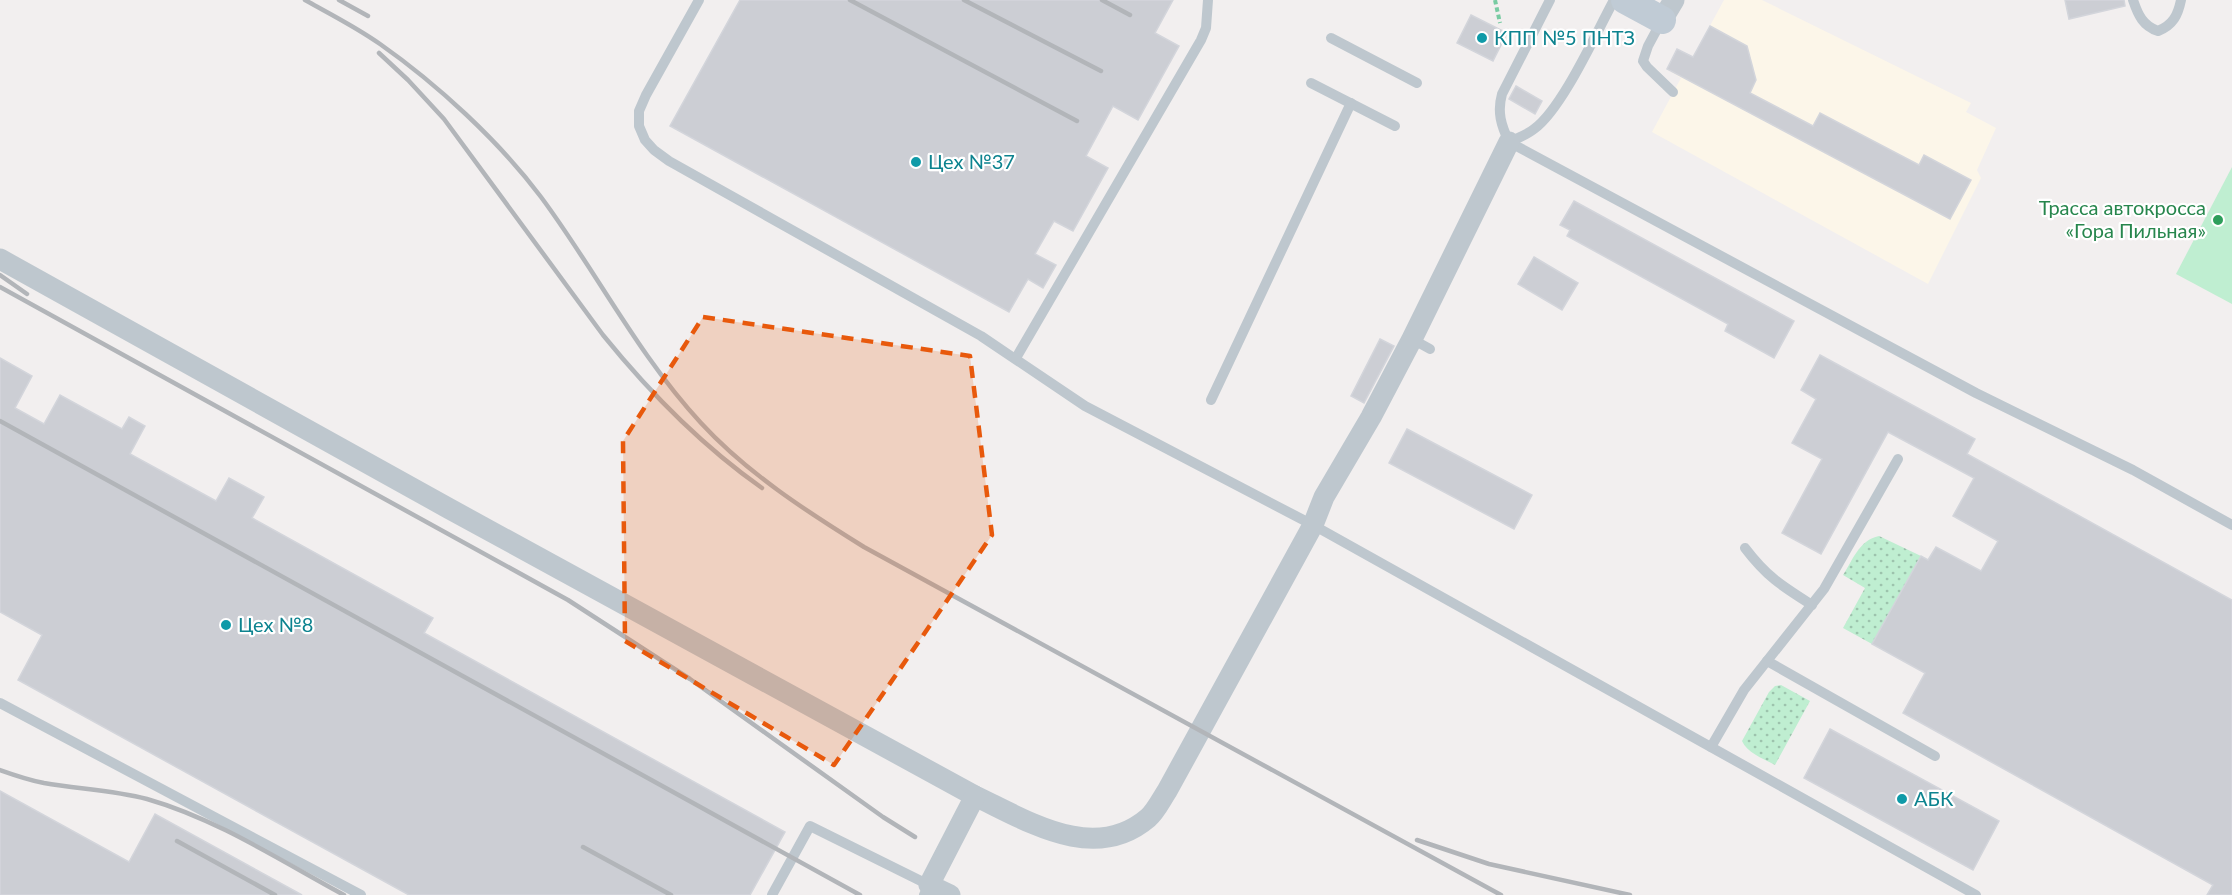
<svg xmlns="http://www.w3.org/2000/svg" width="2232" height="895" font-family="Lato,sans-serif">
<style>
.commercial{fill:#fcf6e9}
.grass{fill:url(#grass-dots)}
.pitch{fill:#bfeed1}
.building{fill:#ccced4;stroke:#d3d5db;stroke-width:1.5}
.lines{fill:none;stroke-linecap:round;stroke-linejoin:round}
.path{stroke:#78cba2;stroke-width:4;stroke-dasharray:4.5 3;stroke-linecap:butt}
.lane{stroke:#bec7ce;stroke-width:10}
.street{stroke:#bec7ce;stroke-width:21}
.secondary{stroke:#c0cbd5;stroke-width:28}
.rail{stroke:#b2b5b9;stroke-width:4.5}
.marked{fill:#e8590c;fill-opacity:0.2;stroke:#e8590c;stroke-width:4.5;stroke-dasharray:12 8;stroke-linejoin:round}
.culture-dot{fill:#0f9aa8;stroke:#fff;stroke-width:2}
.leisure-dot{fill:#2e9e5b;stroke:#fff;stroke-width:2}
.labels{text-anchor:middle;stroke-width:4.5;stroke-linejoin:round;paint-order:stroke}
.culture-label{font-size:20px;fill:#0d838f;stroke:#fff;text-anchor:start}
.leisure-label{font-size:20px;fill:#27864d;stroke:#fff;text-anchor:end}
</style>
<defs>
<pattern id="grass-dots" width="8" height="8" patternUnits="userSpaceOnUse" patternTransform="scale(1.5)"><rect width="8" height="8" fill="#bfeed1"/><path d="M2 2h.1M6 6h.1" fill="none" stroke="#9dc3ad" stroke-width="1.8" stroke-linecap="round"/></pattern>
</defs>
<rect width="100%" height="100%" fill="#f2efef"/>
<polygon class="commercial" points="1724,0 1762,0 1971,103 1966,112 1996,128 1977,170 1981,178 1928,284 1652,132 1681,78 1667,69 1677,49 1693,57"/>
<g class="grass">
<path d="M 1879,536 L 1921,556 L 1872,644 L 1843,628 L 1865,588 L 1843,575 C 1853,560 1859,540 1879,536 Z"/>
<path d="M 1781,685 L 1810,701 L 1775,765 C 1764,759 1747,753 1742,741 L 1769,692 L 1775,686 Z"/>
</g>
<polygon class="pitch" points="2232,167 2232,304 2176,274"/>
<g class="building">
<polygon points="740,0 1173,0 1155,33 1179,46 1138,120 1113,106 1086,156 1108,168 1073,231 1054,221 1035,254 1056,265 1043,288 1028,279 1009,312 670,126"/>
<polygon points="2065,0 2124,0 2125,6 2069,19"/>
<polygon points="1471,15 1507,33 1493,61 1457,43"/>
<polygon points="1710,26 1747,46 1756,80 1750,93 1813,126 1820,113 1919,165 1924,155 1971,180 1950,219 1667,69 1677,49 1693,57"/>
<polygon points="1516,86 1542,101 1535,114 1509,99"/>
<polygon points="1574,201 1794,321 1774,358 1725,331 1728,324 1567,236 1570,230 1560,225"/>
<polygon points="1534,257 1578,283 1562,310 1518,284"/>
<polygon points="1380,339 1394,346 1364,403 1351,396"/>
<polygon points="1820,355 1975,439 1967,454 2232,600 2232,895 2207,895 2213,885 1903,713 1925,673 1872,644 1921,556 1928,560 1936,547 1981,571 1998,541 1953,516 1974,478 1888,432 1821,554 1782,533 1822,459 1792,443 1816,399 1801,390"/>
<polygon points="0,358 32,376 15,408 44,424 60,395 122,429 129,417 145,426 130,454 216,501 229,478 264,497 252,518 433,618 424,633 785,832 750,895 409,895 18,680 42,635 0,612"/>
<polygon points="1407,429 1532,495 1514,529 1389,463"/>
<polygon points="1830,729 1999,821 1973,870 1804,778"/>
<polygon points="0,791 129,862 155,814 302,895 0,895"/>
</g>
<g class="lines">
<polyline class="path" points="1495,0 1500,23"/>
<g class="lane">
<polyline points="699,0 646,95 639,111 639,126 645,140 654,150 669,161 981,336 1085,406 1313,525 1976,895"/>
<path d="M 1550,0 L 1502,94 C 1497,112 1501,125 1509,142 L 1976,393 L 2133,470 L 2232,525"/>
<path d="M 2133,0 C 2138,15 2143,26 2158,31 C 2173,25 2178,15 2181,0"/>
<polyline points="1662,20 1648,46 1643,61 1647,67 1673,92"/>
<polyline points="1331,38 1417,83"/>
<polyline points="1311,83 1395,126"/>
<path d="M 1509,142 C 1517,138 1527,135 1534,129 C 1562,109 1596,33 1614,0"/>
<polyline points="1412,339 1430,349"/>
<polyline points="1016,358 1201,40 1206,28 1208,0"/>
<polyline points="1211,400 1351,103"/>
<path d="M 1745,548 C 1767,577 1782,586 1812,605"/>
<polyline points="1767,661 1935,756"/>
<polyline points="0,703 361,895"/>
<polyline points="1711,747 1744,690 1824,589 1898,459"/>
<polyline points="772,895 810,826 929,885 924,895"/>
</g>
<g class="street">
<polyline points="1662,20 1674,0"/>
<path d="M 0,259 L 448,508 L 975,796 C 1028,821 1094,864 1148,818 C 1156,811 1161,800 1167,791 L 1313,525 L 1324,497 L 1371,417 L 1412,339 L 1509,142"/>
<polyline points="950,895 929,885 975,796"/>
</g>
<polyline class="secondary" points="1625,0 1662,20"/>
<g class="rail">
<path d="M 305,0 C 330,14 356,27 380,44 C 437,84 499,141 541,197 C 596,271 638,355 701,423 C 747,473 806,511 864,547 L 1501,895"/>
<polyline points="339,0 368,16"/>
<polyline points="850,0 1077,121"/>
<polyline points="964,0 1101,71"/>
<polyline points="1102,0 1130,15"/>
<path d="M 379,53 L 408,80 L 444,119 L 603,335 C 650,393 701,445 762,488"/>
<polyline points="0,275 27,294"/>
<polyline points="0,287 568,600 690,679 883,817 915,837"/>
<polyline points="0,421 860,895"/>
<path d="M 0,770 C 14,775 29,780 44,783 C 78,789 113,790 147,799 C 217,819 281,861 344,895"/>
<polyline points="1417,840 1489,864 1630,895"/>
<polyline points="177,841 275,895"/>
<polyline points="583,847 671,895"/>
</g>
</g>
<path class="marked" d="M 703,317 L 970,356 L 992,535 L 834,765 L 625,641 L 623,441 Z"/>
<g class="culture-dot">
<circle cx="1482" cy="38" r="6"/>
<circle cx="916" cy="162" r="6"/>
<circle cx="226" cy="625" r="6"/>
<circle cx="1902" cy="799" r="6"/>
</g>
<circle class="leisure-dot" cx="2218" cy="220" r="6"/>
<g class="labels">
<g class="culture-label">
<text x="1494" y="45">КПП №5 ПНТЗ</text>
<text x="928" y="169">Цех №37</text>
<text x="238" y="632">Цех №8</text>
<text x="1914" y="806">АБК</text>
</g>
<g class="leisure-label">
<text x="2206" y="215">Трасса автокросса<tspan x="2206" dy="23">«Гора Пильная»</tspan></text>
</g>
</g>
</svg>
